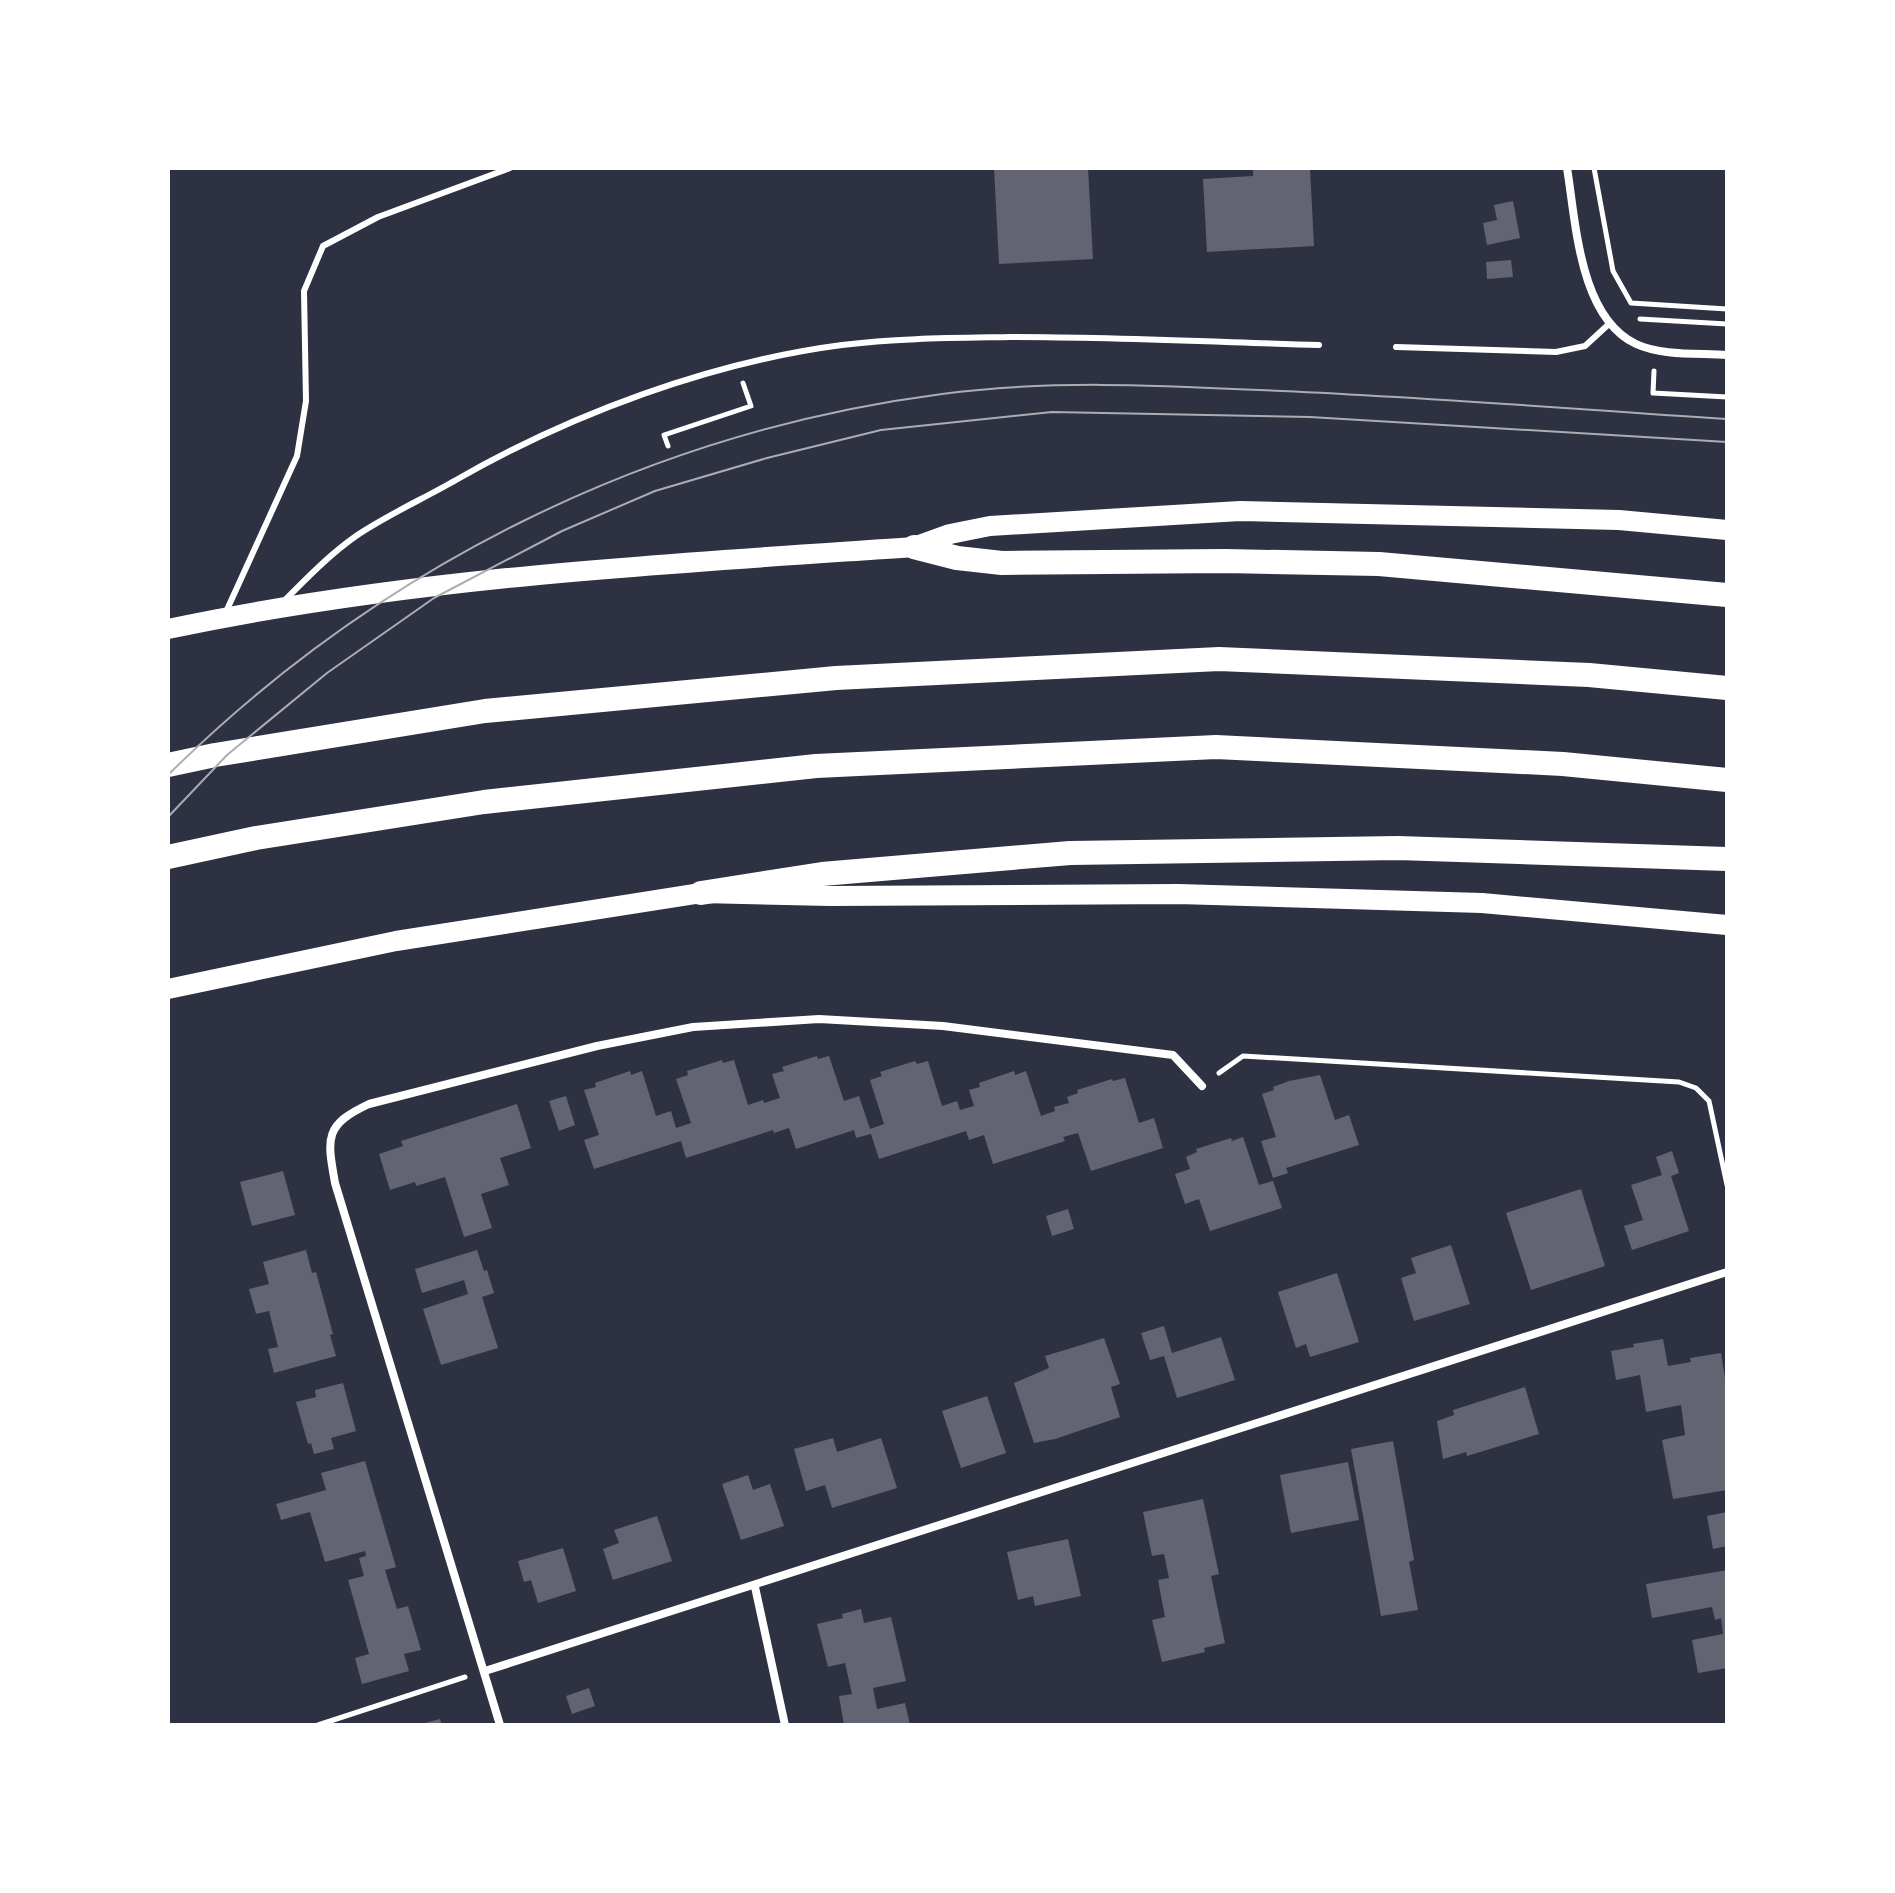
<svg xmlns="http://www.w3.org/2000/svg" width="1895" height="1893" font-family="'PT Sans',sans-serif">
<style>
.building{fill:#626471}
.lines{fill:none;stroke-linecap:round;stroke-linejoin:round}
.path{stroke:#fff;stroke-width:5}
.service{stroke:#fff;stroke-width:6}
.minor{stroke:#fff;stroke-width:8}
.primary{stroke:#fff;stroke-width:20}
.motorway{stroke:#fff;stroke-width:24}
.tram{stroke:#abadb3;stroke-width:2}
</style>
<rect width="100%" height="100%" fill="#2d3142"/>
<g class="building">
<polygon points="994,168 1088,168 1093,259 999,264"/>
<polygon points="1253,168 1310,168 1314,246 1207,252 1203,179 1253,176"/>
<polygon points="1513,201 1520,238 1487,245 1483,223 1497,220 1494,205"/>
<polygon points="1511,260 1513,277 1487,279 1486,262"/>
<polygon points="817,1056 818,1059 829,1056 844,1101 859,1096 870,1129 884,1124 870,1080 882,1076 880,1072 915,1061 917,1064 928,1061 942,1106 957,1101 960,1110 974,1106 969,1090 980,1087 979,1083 1014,1071 1015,1075 1026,1071 1041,1116 1055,1111 1054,1107 1069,1103 1067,1097 1078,1093 1077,1090 1112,1079 1113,1081 1125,1078 1139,1123 1154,1118 1163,1148 1091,1171 1078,1133 1063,1137 1065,1141 993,1164 984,1135 969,1140 966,1131 879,1159 871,1134 856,1138 854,1130 796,1149 789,1128 774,1133 773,1130 686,1158 681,1141 594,1169 584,1140 599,1135 584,1090 596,1087 595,1083 630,1071 631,1075 642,1071 656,1116 671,1111 676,1128 691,1123 676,1079 688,1075 687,1071 722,1060 723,1063 734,1060 748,1105 763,1100 764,1103 780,1098 772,1074 784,1071 782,1067"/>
<polygon points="1320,1075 1335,1120 1349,1115 1359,1145 1286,1168 1288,1173 1273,1178 1261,1141 1276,1137 1262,1094 1274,1090 1273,1087 1289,1081"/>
<polygon points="566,1096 575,1125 559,1131 549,1101"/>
<polygon points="517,1104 531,1148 500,1158 509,1185 481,1194 492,1228 464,1237 445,1177 416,1186 415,1182 390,1190 379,1154 403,1146 401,1141"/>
<polygon points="1243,1137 1259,1185 1273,1181 1282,1208 1210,1231 1199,1199 1185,1204 1175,1174 1190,1169 1186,1157 1197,1152 1196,1149 1231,1138 1232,1141"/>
<polygon points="1672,1151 1679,1173 1671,1176 1689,1231 1632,1250 1624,1226 1643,1220 1631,1185 1662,1175 1656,1157"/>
<polygon points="283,1171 295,1215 252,1226 240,1182"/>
<polygon points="1581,1189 1605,1266 1531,1290 1506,1213"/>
<polygon points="1068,1209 1074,1229 1052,1236 1046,1216"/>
<polygon points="1451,1245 1470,1304 1414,1321 1401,1278 1416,1273 1411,1258"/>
<polygon points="306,1250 312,1273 316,1272 333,1334 330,1335 336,1356 274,1373 268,1349 278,1347 269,1311 256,1314 249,1289 269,1284 263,1262"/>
<polygon points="477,1250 484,1271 487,1270 494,1293 482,1297 498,1348 441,1365 423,1309 468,1294 464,1280 422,1293 415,1269"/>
<polygon points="1337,1273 1359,1342 1310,1357 1306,1344 1296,1348 1278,1292"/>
<polygon points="1164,1326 1172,1353 1221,1337 1235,1380 1177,1398 1164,1356 1150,1360 1141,1333"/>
<polygon points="1104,1338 1120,1384 1111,1387 1120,1417 1055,1439 1034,1443 1014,1383 1049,1368 1045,1356"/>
<polygon points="1663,1339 1668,1366 1691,1362 1690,1358 1721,1353 1727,1390 1727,1490 1673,1499 1662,1440 1685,1435 1681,1405 1646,1412 1640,1375 1616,1380 1611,1351 1634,1347 1633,1344"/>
<polygon points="343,1383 356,1431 331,1438 334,1449 314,1454 311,1443 308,1444 296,1402 316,1397 315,1390"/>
<polygon points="1525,1387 1539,1434 1467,1456 1466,1452 1443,1459 1437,1421 1454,1415 1453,1410"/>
<polygon points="987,1396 1006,1453 961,1468 942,1411"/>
<polygon points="833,1438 837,1452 881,1438 897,1488 832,1508 825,1485 806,1491 794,1449"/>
<polygon points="1393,1441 1414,1560 1409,1562 1418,1610 1381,1616 1351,1449"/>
<polygon points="365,1461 396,1567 385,1570 397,1609 408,1606 421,1650 404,1654 409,1671 362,1684 355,1658 369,1654 348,1580 364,1576 359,1558 366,1556 365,1551 325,1562 310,1512 281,1520 276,1504 326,1490 321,1473"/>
<polygon points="1348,1462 1359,1520 1291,1533 1280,1475"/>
<polygon points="748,1475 753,1490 770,1484 784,1526 741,1540 722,1484"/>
<polygon points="1203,1499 1219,1574 1211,1576 1225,1643 1204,1648 1205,1652 1162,1662 1152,1620 1165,1617 1158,1580 1169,1578 1164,1554 1152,1556 1143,1512"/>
<polygon points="1727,1512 1727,1546 1713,1549 1707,1516"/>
<polygon points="657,1516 672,1561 613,1580 603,1549 619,1543 614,1530"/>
<polygon points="1068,1539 1081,1596 1035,1606 1033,1596 1018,1600 1007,1552"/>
<polygon points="563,1548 576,1591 538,1603 531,1580 524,1582 518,1561"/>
<polygon points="1727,1570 1727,1668 1698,1673 1692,1640 1723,1634 1721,1618 1715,1620 1712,1607 1652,1618 1646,1584"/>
<polygon points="861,1609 864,1623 891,1617 906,1681 873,1688 877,1709 905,1703 910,1725 844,1725 839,1696 852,1694 845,1663 828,1667 817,1624 843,1618 842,1614"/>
<polygon points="589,1688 595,1706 572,1714 566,1696"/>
<polygon points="440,1719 442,1725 421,1725 421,1724"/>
</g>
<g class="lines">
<g class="path">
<polyline points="1594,168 1613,271 1631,303 1727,309"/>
<polyline points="1640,319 1727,324"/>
<polyline points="1654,371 1653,393 1727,397"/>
<polyline points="668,446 664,435 751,406 743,383"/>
<polyline points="1219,1073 1243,1056 1679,1082 1696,1088 1709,1101 1727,1185"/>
<polyline points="318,1725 465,1677"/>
</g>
<g class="service">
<polyline points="1396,347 1556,352 1585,346 1610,323"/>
<path d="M 284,601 C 307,578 329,555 356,536 C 387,515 423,499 456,480 C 571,414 711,362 842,345 C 898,338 955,338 1011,337 C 1114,337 1217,342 1319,345"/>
<polyline points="225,614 297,456 306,401 304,291 323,246 378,217 510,168"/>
</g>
<g class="minor">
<path d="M 1567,168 C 1576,222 1579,317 1636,344 C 1662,356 1699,353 1727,355"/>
<polyline points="755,1587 785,1725"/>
<polyline points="485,1671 1727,1272"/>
<path d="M 500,1725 L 335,1183 C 327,1138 324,1125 369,1104 L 597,1046 L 693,1027 L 819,1019 L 943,1026 L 1173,1055 L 1202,1086"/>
</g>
<g class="primary">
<path d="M 168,629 C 414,577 664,564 914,547 L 950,534 L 990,526 L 1240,511 L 1619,520 L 1727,530"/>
<polyline points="168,989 396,941 701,893 830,896 1178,894 1482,903 1727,925"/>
</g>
<g class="motorway">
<polyline points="914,547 957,558 1002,563 1225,561 1379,564 1727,595"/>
<polyline points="168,765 215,755 485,711 836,678 1219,659 1589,675 1727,688"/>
<polyline points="168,857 256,838 484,802 816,766 1216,747 1563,764 1727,780"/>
<polyline points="701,893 822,874 1070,853 1398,848 1727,859"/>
</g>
<g class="tram">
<path d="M 168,775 C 378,567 649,432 942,394 C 1047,380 1153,385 1259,390 C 1415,396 1571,409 1727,419"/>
<polyline points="168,817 227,755 327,673 434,598 562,531 655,491 767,458 881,430 1052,412 1310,417 1727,442"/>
</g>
</g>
<rect width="1895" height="1893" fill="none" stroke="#ffffff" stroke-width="340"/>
</svg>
